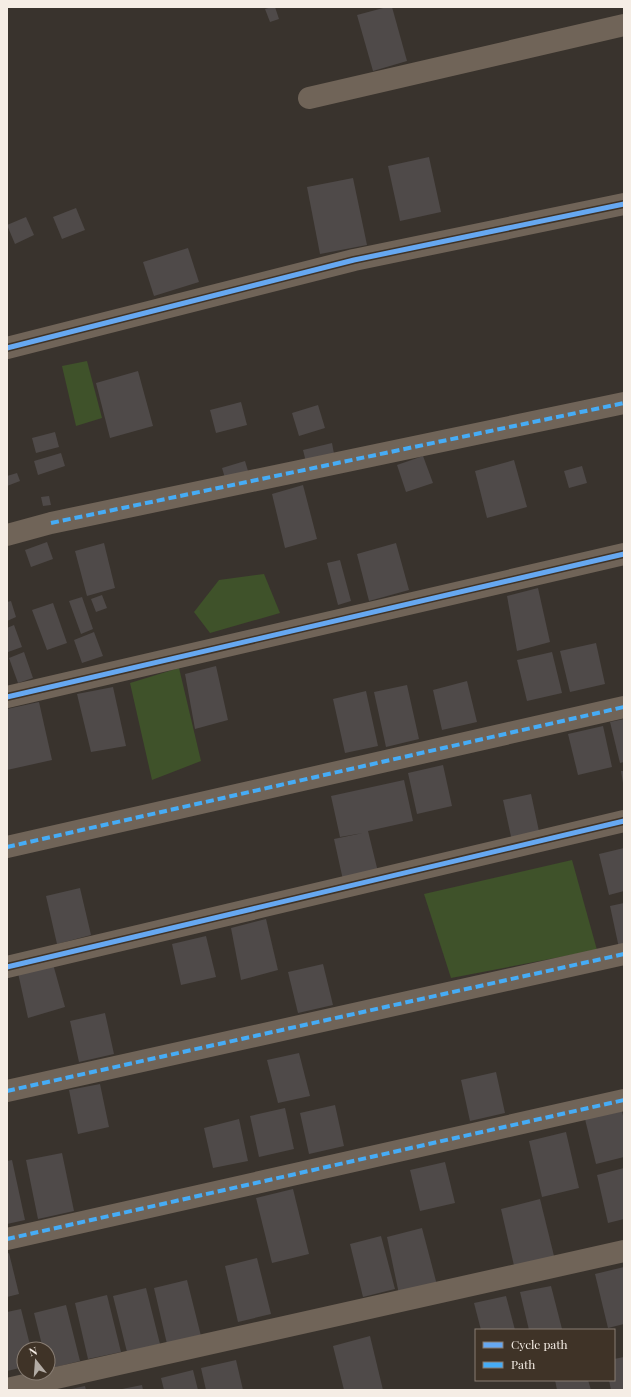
<svg xmlns="http://www.w3.org/2000/svg" width="631" height="1397" font-family="'Playfair Display',serif">
<style>
.green{fill:#3f522a}
.building{fill:#4f4a49}
.lines{fill:none;stroke-linecap:round;stroke-linejoin:round}
.street{stroke:#706458;stroke-width:22}
.quiet{stroke:#46acf6;stroke-width:4;stroke-dasharray:8 4;stroke-linecap:butt}
.cycleway-casing{stroke:#3f3327;stroke-width:8}
.cycleway{stroke:#66a8f1;stroke-width:5}
</style>
<rect width="100%" height="100%" fill="#39332d"/>
<g class="green">
<polygon points="87,361 102,418 76,426 62,366"/>
<polygon points="264,574 280,613 210,633 194,612 219,580"/>
<polygon points="179,668 201,761 152,780 130,683"/>
<polygon points="572,860 597,950 451,978 424,894"/>
</g>
<g class="building">
<polygon points="272,7 275,7 279,19 270,22 265,9"/>
<polygon points="387,7 392,7 407,61 373,71 357,15"/>
<polygon points="429,157 441,212 400,221 388,166"/>
<polygon points="353,178 367,245 320,254 307,187"/>
<polygon points="76,208 85,230 62,239 53,217"/>
<polygon points="26,217 34,235 15,244 7,225"/>
<polygon points="188,248 199,282 154,296 143,262"/>
<polygon points="138,371 153,426 110,438 96,383"/>
<polygon points="241,402 247,425 216,433 210,410"/>
<polygon points="318,405 325,428 299,436 292,413"/>
<polygon points="55,432 59,447 36,453 32,438"/>
<polygon points="332,443 336,464 308,470 303,450"/>
<polygon points="61,453 65,466 38,475 34,461"/>
<polygon points="423,456 433,483 406,492 397,465"/>
<polygon points="514,460 527,507 487,518 475,471"/>
<polygon points="245,461 251,481 228,488 222,468"/>
<polygon points="582,466 587,483 569,488 564,471"/>
<polygon points="17,473 20,481 7,486 7,476"/>
<polygon points="303,485 317,539 285,548 272,494"/>
<polygon points="49,496 51,505 43,506 41,497"/>
<polygon points="47,542 53,559 31,567 25,550"/>
<polygon points="104,543 115,588 87,596 75,551"/>
<polygon points="396,543 409,590 369,601 357,554"/>
<polygon points="340,560 351,601 338,605 327,563"/>
<polygon points="538,588 550,642 517,651 507,596"/>
<polygon points="102,595 107,608 96,612 91,599"/>
<polygon points="82,597 93,629 81,634 69,601"/>
<polygon points="11,601 16,617 7,621 7,602"/>
<polygon points="53,603 67,643 47,650 32,610"/>
<polygon points="14,625 22,647 8,652 7,628"/>
<polygon points="94,632 103,656 82,663 74,640"/>
<polygon points="596,643 605,684 570,692 560,651"/>
<polygon points="24,652 33,678 18,683 9,658"/>
<polygon points="552,652 562,693 527,701 517,660"/>
<polygon points="216,666 228,720 195,729 185,674"/>
<polygon points="467,681 477,722 442,730 433,690"/>
<polygon points="407,685 419,739 386,747 374,692"/>
<polygon points="113,687 126,746 91,752 77,694"/>
<polygon points="366,691 378,746 345,753 333,699"/>
<polygon points="39,702 52,760 7,770 7,709"/>
<polygon points="624,719 624,762 620,763 610,722"/>
<polygon points="603,726 612,767 578,775 568,734"/>
<polygon points="443,765 452,806 417,814 408,773"/>
<polygon points="621,771 624,771 624,782 623,783"/>
<polygon points="404,780 413,821 368,831 378,872 343,880 334,839 363,833 340,837 331,796"/>
<polygon points="531,794 540,836 512,841 503,800"/>
<polygon points="624,848 624,891 609,895 599,854"/>
<polygon points="80,888 91,935 57,944 46,896"/>
<polygon points="624,903 624,946 619,948 610,906"/>
<polygon points="266,919 278,970 241,980 231,928"/>
<polygon points="206,936 216,977 181,985 172,944"/>
<polygon points="53,964 65,1007 28,1018 18,973"/>
<polygon points="323,964 333,1005 298,1013 288,972"/>
<polygon points="105,1013 114,1054 79,1062 70,1021"/>
<polygon points="299,1053 310,1096 278,1103 267,1060"/>
<polygon points="496,1072 505,1113 470,1121 461,1080"/>
<polygon points="100,1084 109,1127 78,1134 69,1090"/>
<polygon points="335,1105 344,1146 309,1154 300,1113"/>
<polygon points="621,1107 624,1120 624,1157 596,1164 584,1115"/>
<polygon points="285,1108 294,1149 259,1157 250,1116"/>
<polygon points="239,1119 248,1161 213,1168 204,1128"/>
<polygon points="566,1132 579,1188 542,1197 529,1141"/>
<polygon points="62,1153 74,1211 38,1219 26,1160"/>
<polygon points="12,1160 25,1220 7,1224 7,1161"/>
<polygon points="445,1162 455,1203 420,1211 410,1170"/>
<polygon points="624,1168 624,1219 608,1223 597,1175"/>
<polygon points="293,1189 309,1254 272,1263 256,1198"/>
<polygon points="540,1199 555,1260 515,1270 501,1209"/>
<polygon points="422,1228 437,1285 399,1294 387,1237"/>
<polygon points="381,1236 395,1289 363,1297 350,1244"/>
<polygon points="9,1253 19,1294 7,1297 7,1254"/>
<polygon points="257,1258 271,1314 238,1322 225,1266"/>
<polygon points="624,1267 624,1324 608,1328 595,1274"/>
<polygon points="187,1280 201,1336 167,1344 154,1288"/>
<polygon points="551,1286 562,1329 556,1330 529,1330 520,1292"/>
<polygon points="146,1288 160,1344 127,1352 113,1296"/>
<polygon points="107,1295 121,1352 88,1359 75,1303"/>
<polygon points="506,1296 515,1330 481,1330 474,1303"/>
<polygon points="66,1305 80,1361 48,1369 48,1349 43,1349 34,1313"/>
<polygon points="21,1309 31,1349 24,1349 24,1367 7,1371 7,1312"/>
<polygon points="370,1336 383,1390 344,1390 333,1346"/>
<polygon points="624,1357 624,1390 611,1390 609,1380 614,1380 614,1359"/>
<polygon points="236,1360 243,1390 206,1390 201,1368"/>
<polygon points="193,1370 198,1390 164,1390 161,1378"/>
<polygon points="555,1380 588,1380 591,1390 557,1390"/>
<polygon points="142,1385 143,1390 122,1390 122,1389"/>
<polygon points="85,1386 86,1390 71,1390 71,1389"/>
</g>
<g class="lines">
<g class="street">
<polyline points="309,98 624,25"/>
<polyline points="7,348 354,260 624,204"/>
<polyline points="7,535 51,523 624,403"/>
<polyline points="7,697 624,554"/>
<polyline points="7,847 624,707"/>
<polyline points="7,967 624,821"/>
<polyline points="7,1091 624,954"/>
<polyline points="7,1239 624,1100"/>
<polyline points="7,1389 624,1251"/>
</g>
<g class="quiet">
<polyline points="51,523 624,403"/>
<polyline points="7,847 624,707"/>
<polyline points="7,1091 624,954"/>
<polyline points="7,1239 624,1100"/>
</g>
<g class="cycleway-casing">
<g id="cycleway">
<polyline points="7,348 354,260 624,204"/>
<polyline points="7,697 624,554"/>
<polyline points="7,967 624,821"/>
</g>
</g>
<use href="#cycleway" class="cycleway"/>
</g>
<rect width="631" height="1397" fill="none" stroke="#f5ede5" stroke-width="16"/>
<rect x="475" y="1329" width="140" height="52" fill="#3f3327" stroke="#887d73"/>
<rect x="483" y="1342" width="20" height="6" fill="#66a8f1" stroke="#887d73"/>
<text x="511" y="1349" font-size="12" fill="#f5ede5">Cycle path</text>
<rect x="483" y="1362" width="20" height="6" fill="#46acf6" stroke="#887d73"/>
<text x="511" y="1369" font-size="12" fill="#f5ede5">Path</text>
<g transform="translate(36 1361) rotate(343)"><circle r="19" fill="#3f3327" stroke="#887d73"/>
<path d="M0-3L7 15L0 10L-7 15Z" fill="#b3aca5"/>
<text y="-6" font-size="11" font-weight="bold" text-anchor="middle" fill="#f5ede5">N</text>
</g>
</svg>
